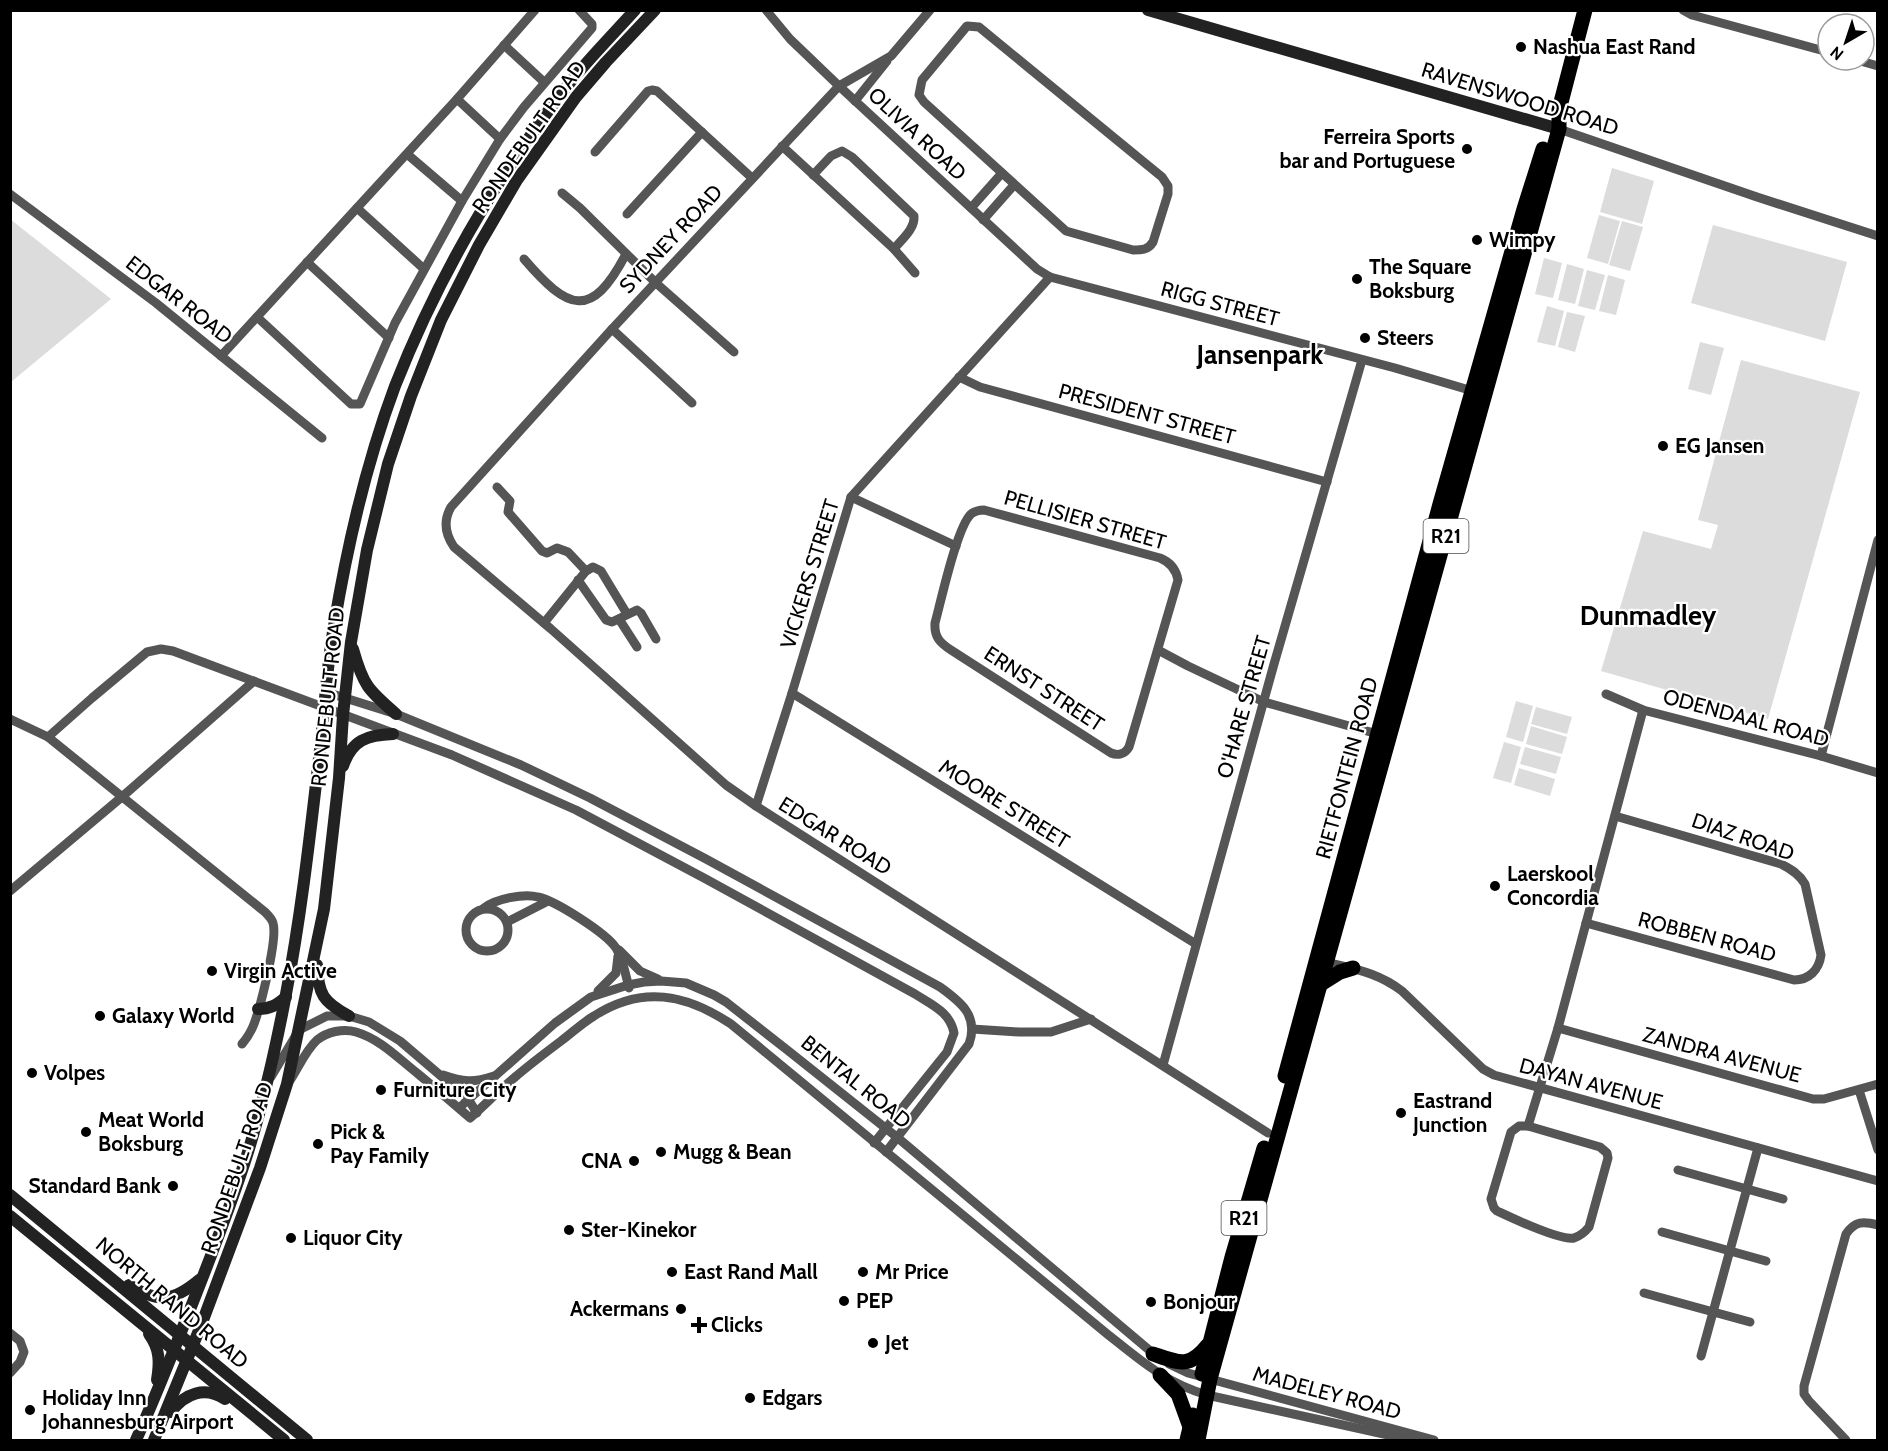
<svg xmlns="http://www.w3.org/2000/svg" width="1888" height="1451" font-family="Cabin,sans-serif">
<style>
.green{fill:#dcdcdc}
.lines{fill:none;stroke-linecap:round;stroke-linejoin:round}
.street{stroke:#555;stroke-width:9}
.secondary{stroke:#222;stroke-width:12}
.primary{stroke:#000;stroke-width:15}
.poi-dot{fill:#000;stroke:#fff;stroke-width:2}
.labels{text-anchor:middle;stroke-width:4.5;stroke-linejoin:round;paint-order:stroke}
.shield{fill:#fff;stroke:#4c4c4c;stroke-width:1.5}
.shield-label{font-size:20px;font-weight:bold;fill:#000}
.poi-label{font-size:21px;font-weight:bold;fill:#000;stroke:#fff;text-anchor:start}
.street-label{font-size:21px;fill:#000;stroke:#fff}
.district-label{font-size:27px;font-weight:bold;fill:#000;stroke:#fff}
</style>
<rect width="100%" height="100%" fill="#fff"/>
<g class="green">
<polygon points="1612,168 1654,181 1642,224 1600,212"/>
<polygon points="1599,215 1620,221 1608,264 1587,258"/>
<polygon points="10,219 111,299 11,382 10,382"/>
<polygon points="1622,221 1643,227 1630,271 1609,265"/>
<polygon points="1713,225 1847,262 1825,341 1691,303"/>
<polygon points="1544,258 1562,263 1553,298 1535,294"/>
<polygon points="1567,264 1584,269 1575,304 1558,300"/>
<polygon points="1587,270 1605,275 1595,310 1578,306"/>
<polygon points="1608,275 1625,280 1616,315 1599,311"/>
<polygon points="1547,306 1564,311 1555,346 1537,342"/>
<polygon points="1567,312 1585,316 1575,352 1558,347"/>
<polygon points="1700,342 1724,348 1711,395 1688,389"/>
<polygon points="1741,360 1860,392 1768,719 1601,671 1643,531 1711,549 1718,525 1698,520"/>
<polygon points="1516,701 1533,706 1523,742 1506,737"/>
<polygon points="1536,707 1572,717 1567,734 1531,724"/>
<polygon points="1531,726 1567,737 1562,754 1526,744"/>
<polygon points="1504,742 1521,747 1511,783 1493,778"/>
<polygon points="1525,747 1561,757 1556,774 1520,764"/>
<polygon points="1519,768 1555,779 1550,796 1514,785"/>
</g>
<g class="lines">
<g class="street">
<polyline points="766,10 790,39 839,86 1037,269 1050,277 1395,368 1476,392"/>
<path d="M 930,10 L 891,56 L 839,86 L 612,329 L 451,507 C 443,521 445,534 454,547 L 551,629 L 726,785 L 756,806 L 1268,1133"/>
<polyline points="1683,10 1692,15 1828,52"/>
<path d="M 967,26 L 979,27 L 1162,177 L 1168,186 L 1168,194 L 1153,242 C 1148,250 1142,250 1133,250 L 1066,231 L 924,102 L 919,95 L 922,80 Z"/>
<polyline points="504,45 544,82"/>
<polyline points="1857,60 1878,66"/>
<polyline points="457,99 500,139"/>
<polyline points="855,101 887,61"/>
<polyline points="1559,129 1757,197 1878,236"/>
<polyline points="782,146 894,249 915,273"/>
<polyline points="595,152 648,91 652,90 657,91 752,178"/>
<polyline points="407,154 462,201"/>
<path d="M 813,175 L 831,156 L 842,151 L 852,157 L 914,216 C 915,229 902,239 894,249"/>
<polyline points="562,193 580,208 656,283 734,352"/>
<polyline points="10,194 156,303 322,438"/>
<polyline points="357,208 424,269"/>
<polyline points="971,208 1002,173"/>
<polyline points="627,214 702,132"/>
<polyline points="983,220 1014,185"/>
<path d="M 524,259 C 568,310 591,321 626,254"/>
<polyline points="307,262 389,338"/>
<polyline points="257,317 351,404 360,404 395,323 462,201 500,139 524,107 592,28 592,24 579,10"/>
<polyline points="612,329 692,403"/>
<polyline points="221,356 457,99 535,10"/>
<polyline points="959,377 980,387 1327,482"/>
<polyline points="497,487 510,501 508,512 542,551 547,553 557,548 568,552 586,571"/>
<polyline points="851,497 956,546"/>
<path d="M 984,510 L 1160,558 C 1170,562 1176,569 1178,580 L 1129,747 C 1125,754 1118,756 1111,753 L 951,650 C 940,643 934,637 935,623 C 941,601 957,527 971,514 C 975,511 979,510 984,510 Z"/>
<polyline points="578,580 606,620 612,622 637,610 641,613 656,639"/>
<polyline points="619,619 637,647"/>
<polyline points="544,623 586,571 593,567 601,571 627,614"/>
<polyline points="1158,650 1188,666 1264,702 1381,735"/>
<path d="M 326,692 L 396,714 L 521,765 L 590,798 L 706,859 L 940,987 C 961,1002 979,1016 969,1044 L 886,1152"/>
<polyline points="792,693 1196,944"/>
<polyline points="1606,694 1643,710 1821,756 1878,773"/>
<path d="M 10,719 L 48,737 L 265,912 C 268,915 272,919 273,923 C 278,939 260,1008 254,1024 C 251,1032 247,1038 242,1044"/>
<path d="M 48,737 L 92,698 L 147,652 L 161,649 L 173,651 L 452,755 L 576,810 L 704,878 L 915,994 C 932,1005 950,1012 954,1033 L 947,1052 L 874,1143"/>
<polyline points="1821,756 1878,540"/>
<polyline points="756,806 792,693 851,497 1050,277"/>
<polyline points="10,891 123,796 254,681"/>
<path d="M 484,908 C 495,899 524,893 538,897 C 556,901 606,933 616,948 C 623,959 626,976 629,988"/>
<circle cx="487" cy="930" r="21"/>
<polyline points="507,922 548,901"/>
<path d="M 1586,923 L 1794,980 C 1809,980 1819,970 1821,955 L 1805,884 C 1799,874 1791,869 1781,864 L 1615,816"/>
<polyline points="619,950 640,971 658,979"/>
<path d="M 1322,961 C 1352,969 1376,971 1402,991 L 1483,1069 L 1494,1075 L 1878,1181"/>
<polyline points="598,991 616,973 618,956"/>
<polyline points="1558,1028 1813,1099 1824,1099 1878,1084"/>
<polyline points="972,1029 1019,1032 1051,1032 1091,1019"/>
<polyline points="1163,1065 1274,664 1362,360"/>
<path d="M 443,1075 C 463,1082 473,1083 494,1076"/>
<polyline points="271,1077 299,1030 327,1016 349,1016 369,1022 400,1041 468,1099 477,1113"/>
<path d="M 289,1082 C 298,1069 305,1051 317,1040 C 327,1032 343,1028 356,1032 C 380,1039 398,1058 417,1073 C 435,1088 453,1103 470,1118 C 485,1105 499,1090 514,1078 C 529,1065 545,1053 561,1041 C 572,1033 582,1023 594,1016 C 642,985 686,994 731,1024 L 1106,1333 C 1140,1360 1164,1382 1207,1395 L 1411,1440"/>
<polyline points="1859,1090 1878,1150"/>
<polyline points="459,1108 555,1023 591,997 628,985 644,982 661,981 686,983 714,995 726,1002 786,1049 898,1138 1155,1355"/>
<path d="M 1519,1126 L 1528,1126 L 1600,1147 L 1607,1153 L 1608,1158 L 1589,1227 C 1585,1232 1580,1236 1574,1238 C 1560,1241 1512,1218 1497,1211 L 1494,1208 L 1491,1199 L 1511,1132 Z"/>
<polyline points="1528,1126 1558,1028 1643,710"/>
<polyline points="1678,1170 1783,1199"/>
<polyline points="1662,1232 1766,1261"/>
<polyline points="1644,1293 1750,1322"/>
<polyline points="10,1333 20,1341 24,1352 20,1362 10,1373"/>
<polyline points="1701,1356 1758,1148"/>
<polyline points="1169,1364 1188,1373 1434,1440"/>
<path d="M 1846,1440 L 1809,1401 L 1804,1394 L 1804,1386 L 1846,1234 C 1855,1221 1863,1221 1878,1225"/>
</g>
<g class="secondary">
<polyline points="1148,10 1559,129"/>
<path d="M 353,649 C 363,685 368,690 396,714"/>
<path d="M 343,766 C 352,740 367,735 393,734"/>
<path d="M 317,965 C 318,994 323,1002 349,1016"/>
<path d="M 258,1009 C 270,1009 277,1005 286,997"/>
<polyline points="10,1195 307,1440"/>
<polyline points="10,1216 284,1440"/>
<path d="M 129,1285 C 158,1303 173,1302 199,1280"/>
<path d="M 149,1334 C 160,1349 160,1362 157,1380"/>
<path d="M 171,1412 C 185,1393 205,1386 225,1399"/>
<path d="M 136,1440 C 155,1398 172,1355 189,1312 C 210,1259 231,1206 248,1152 C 264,1100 276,1047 286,994 C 302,911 311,826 321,741 C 325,703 327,664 334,626 C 347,547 367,461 395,386 C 434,287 486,195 549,110 C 574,74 605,43 635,10"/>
<polyline points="154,1440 202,1323 260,1168 287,1084 324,909 339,778 343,715 351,642 367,550 388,464 411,396 441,320 479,245 517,180 576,97 606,62 655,10"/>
</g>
<g class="primary">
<polyline points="1321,984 1340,972 1353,968"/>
<polyline points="1285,1076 1440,504 1524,209 1543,149"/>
<path d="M 1153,1354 C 1179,1363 1189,1369 1208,1345"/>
<polyline points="1202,1374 1232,1257 1264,1148"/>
<polyline points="1160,1375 1178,1394 1190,1427"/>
<polyline points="1187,1440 1193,1415"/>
<polyline points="1198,1440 1210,1379 1559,129 1559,110 1585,10"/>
</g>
</g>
<g class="poi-dot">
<circle cx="1521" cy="47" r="6"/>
<circle cx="1467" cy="149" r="6"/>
<circle cx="1477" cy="240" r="6"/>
<circle cx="1357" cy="279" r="6"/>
<circle cx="1365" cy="338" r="6"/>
<circle cx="1663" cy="446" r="6"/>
<circle cx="1495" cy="886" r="6"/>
<circle cx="212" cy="971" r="6"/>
<circle cx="100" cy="1016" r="6"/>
<circle cx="32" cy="1073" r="6"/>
<circle cx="381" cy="1090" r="6"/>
<circle cx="1401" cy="1113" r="6"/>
<circle cx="86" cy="1132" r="6"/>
<circle cx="318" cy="1144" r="6"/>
<circle cx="661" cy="1152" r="6"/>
<circle cx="634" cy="1161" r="6"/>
<circle cx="173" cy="1186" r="6"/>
<circle cx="569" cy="1230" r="6"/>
<circle cx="291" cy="1238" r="6"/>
<circle cx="672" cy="1272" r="6"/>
<circle cx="863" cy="1272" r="6"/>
<circle cx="844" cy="1301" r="6"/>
<circle cx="1151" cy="1302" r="6"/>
<circle cx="681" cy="1309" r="6"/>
<path d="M696 1316h6v6h6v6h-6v6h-6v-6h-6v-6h6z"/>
<circle cx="873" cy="1343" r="6"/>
<circle cx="750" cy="1398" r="6"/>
<circle cx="30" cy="1410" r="6"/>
</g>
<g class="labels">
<g class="shield">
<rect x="1423.5" y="519" width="45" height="34" rx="4.5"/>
<rect x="1221.5" y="1201" width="45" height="34" rx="4.5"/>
</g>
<g class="shield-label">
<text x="1446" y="543">R21</text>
<text x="1244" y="1225">R21</text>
</g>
<g class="poi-label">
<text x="1533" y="54">Nashua East Rand</text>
<text x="1455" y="144" text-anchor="end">Ferreira Sports<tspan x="1455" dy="24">bar and Portuguese</tspan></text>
<text x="1489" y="247">Wimpy</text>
<text x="1369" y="274">The Square<tspan x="1369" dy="24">Boksburg</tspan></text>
<text x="1377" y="345">Steers</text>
<text x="1675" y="453">EG Jansen</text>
<text x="1507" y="881">Laerskool<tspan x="1507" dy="24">Concordia</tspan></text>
<text x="224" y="978">Virgin Active</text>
<text x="112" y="1023">Galaxy World</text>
<text x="44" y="1080">Volpes</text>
<text x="393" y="1097">Furniture City</text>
<text x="1413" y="1108">Eastrand<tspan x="1413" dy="24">Junction</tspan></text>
<text x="98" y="1127">Meat World<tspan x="98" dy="24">Boksburg</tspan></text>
<text x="330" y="1139">Pick &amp;<tspan x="330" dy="24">Pay Family</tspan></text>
<text x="673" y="1159">Mugg &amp; Bean</text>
<text x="622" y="1168" text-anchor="end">CNA</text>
<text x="161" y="1193" text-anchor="end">Standard Bank</text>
<text x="581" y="1237">Ster-Kinekor</text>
<text x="303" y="1245">Liquor City</text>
<text x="684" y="1279">East Rand Mall</text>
<text x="875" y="1279">Mr Price</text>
<text x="856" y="1308">PEP</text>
<text x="1163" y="1309">Bonjour</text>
<text x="669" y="1316" text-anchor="end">Ackermans</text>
<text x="711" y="1332">Clicks</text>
<text x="885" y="1350">Jet</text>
<text x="42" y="1405">Holiday Inn<tspan x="42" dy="24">Johannesburg Airport</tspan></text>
<text x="762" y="1405">Edgars</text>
</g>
<g class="street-label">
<text transform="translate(1520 99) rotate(17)" y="7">RAVENSWOOD ROAD</text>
<text transform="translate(917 134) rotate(43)" y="7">OLIVIA ROAD</text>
<text transform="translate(529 137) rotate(-55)" y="7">RONDEBULT ROAD</text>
<text transform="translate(671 239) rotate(-47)" y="7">SYDNEY ROAD</text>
<text transform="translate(179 300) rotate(38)" y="7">EDGAR ROAD</text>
<text transform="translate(1220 304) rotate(15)" y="7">RIGG STREET</text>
<text transform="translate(1147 414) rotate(15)" y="7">PRESIDENT STREET</text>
<text transform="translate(1085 520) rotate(16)" y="7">PELLISIER STREET</text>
<text transform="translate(810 574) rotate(-73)" y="7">VICKERS STREET</text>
<text transform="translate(1044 689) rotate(33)" y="7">ERNST STREET</text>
<text transform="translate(328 697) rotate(-84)" y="7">RONDEBULT ROAD</text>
<text transform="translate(1244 707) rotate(-74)" y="7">O'HARE STREET</text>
<text transform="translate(1746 718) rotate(15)" y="7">ODENDAAL ROAD</text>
<text transform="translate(1347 768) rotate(-75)" y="7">RIETFONTEIN ROAD</text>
<text transform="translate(1004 804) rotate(32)" y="7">MOORE STREET</text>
<text transform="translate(835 836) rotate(32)" y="7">EDGAR ROAD</text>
<text transform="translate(1743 837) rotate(19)" y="7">DIAZ ROAD</text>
<text transform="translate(1707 937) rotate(15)" y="7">ROBBEN ROAD</text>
<text transform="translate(1722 1055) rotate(15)" y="7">ZANDRA AVENUE</text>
<text transform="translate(856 1082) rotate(39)" y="7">BENTAL ROAD</text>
<text transform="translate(1591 1084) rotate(15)" y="7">DAYAN AVENUE</text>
<text transform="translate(237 1168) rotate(-71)" y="7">RONDEBULT ROAD</text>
<text transform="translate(172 1303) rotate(40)" y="7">NORTH RAND ROAD</text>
<text transform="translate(1327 1393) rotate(15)" y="7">MADELEY ROAD</text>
</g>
<g class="district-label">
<text x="1260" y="364">Jansenpark</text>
<text x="1648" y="625">Dunmadley</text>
</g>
</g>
<rect width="1888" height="1451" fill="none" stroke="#000000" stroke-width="24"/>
<g transform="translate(1846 42) rotate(219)"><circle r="28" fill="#ffffff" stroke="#999999" stroke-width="1.5"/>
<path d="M0-4.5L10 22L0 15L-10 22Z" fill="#000000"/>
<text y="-9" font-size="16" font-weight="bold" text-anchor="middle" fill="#000000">N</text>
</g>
</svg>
